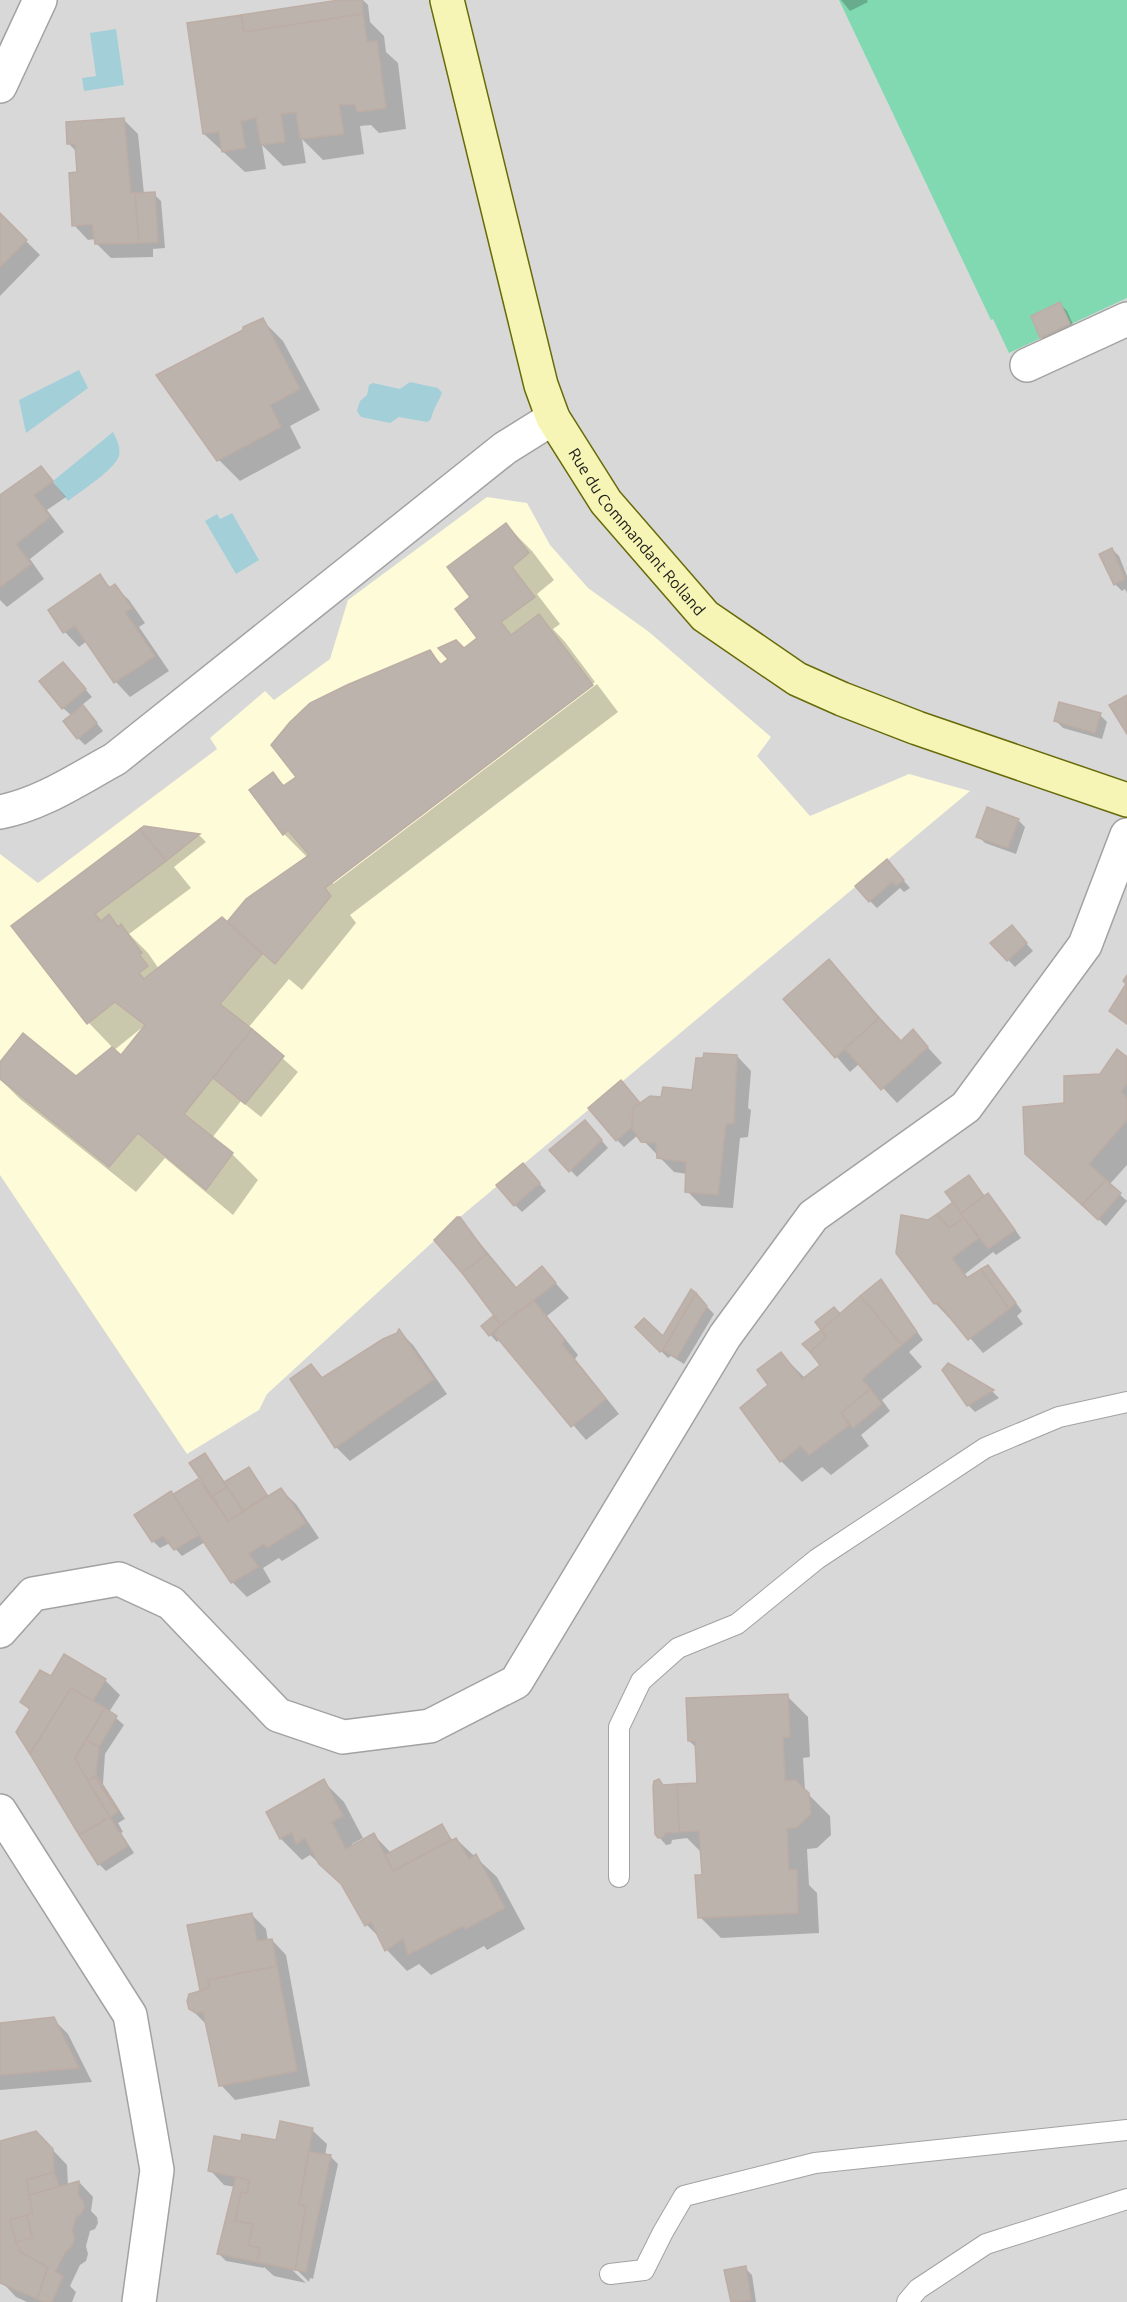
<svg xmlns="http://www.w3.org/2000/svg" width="1127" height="2302" font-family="Ubuntu,sans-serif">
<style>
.residential{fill:#d9d8d8}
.education{fill:#fdfbd8}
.pitch{fill:#81d9b1}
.water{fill:#a2cfd8}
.shadow{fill:#0003;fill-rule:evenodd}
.building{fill:#bcb3ad;stroke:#bdada4;stroke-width:1.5}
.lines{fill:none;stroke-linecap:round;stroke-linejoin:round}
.lane-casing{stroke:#a2a2a2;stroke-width:22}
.street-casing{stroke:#a2a2a2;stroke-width:36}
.secondary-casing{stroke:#666a09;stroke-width:36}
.lane{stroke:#fff;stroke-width:20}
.street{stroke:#fff;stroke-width:33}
.secondary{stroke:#f6f5b5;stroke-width:33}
.labels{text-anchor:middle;stroke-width:4.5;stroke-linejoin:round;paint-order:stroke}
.street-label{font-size:16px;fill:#1b1b1b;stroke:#fff}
</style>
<rect width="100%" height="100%" fill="#ece7e0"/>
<rect class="residential" x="0" y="0" width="1127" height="2302"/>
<polygon class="education" points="487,497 527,503 550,545 588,588 649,632 771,737 757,756 810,816 909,774 970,791 460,1217 267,1394 259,1410 187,1454 0,1175 0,854 38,883 217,749 210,738 265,691 274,700 330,659 348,600"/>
<polygon class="pitch" points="839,0 1127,0 1127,298 1009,353 993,319 991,320"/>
<g class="water">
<polygon points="116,29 124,85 84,91 82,78 96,76 90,33"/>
<polygon points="79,370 88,388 26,433 19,400"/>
<path d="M 410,382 L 438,388 L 442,393 C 438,403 433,409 431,419 L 427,422 L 399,417 L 390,423 L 361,417 L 357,411 L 360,401 L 367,395 L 369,385 L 373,383 L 400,389 Z"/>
<path d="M 113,432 C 117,440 121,447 119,456 C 114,470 81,491 68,501 L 53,481 Z"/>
<polygon points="232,513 259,560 236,574 205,521 217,514 220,519"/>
</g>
<g class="shadow">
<polygon points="349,0 363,0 368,5 370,22 384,36 386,52 398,63 406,129 379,133 371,125 360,126 364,154 323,160 302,139 306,163 283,166 262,145 266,169 245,172 204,134"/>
<polygon points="841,0 867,0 868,2 850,11"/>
<polygon points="123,119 138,134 144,194 154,194 161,201 165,248 153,249 153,257 111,258 96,243 96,239 88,240 74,225 78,173 77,152 68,143"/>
<polygon points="0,215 40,255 0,296"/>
<polygon points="1060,304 1067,311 1076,331 1048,344 1041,337"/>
<polygon points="262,320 283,341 320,410 290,426 301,448 240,481 219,460"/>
<polygon points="41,468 66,497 47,510 64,532 30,559 44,579 7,607 0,600 0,497"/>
<path d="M 506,525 L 532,551 L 554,580 L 537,594 L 560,624 L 553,629 L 565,642 L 595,682 L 333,880 L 333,884 L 597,684 L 618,712 L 350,915 L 356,923 L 302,990 L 289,979 L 248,1028 L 298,1072 L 261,1117 L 241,1101 L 212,1138 L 232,1154 L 258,1180 L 233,1215 L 165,1158 L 136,1192 L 20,1099 L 0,1079 L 0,1065 L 76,1078 L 113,1048 L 89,1023 L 13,926 L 145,828 L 200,836 L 206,842 L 174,867 L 191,888 L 129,934 L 148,953 L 159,969 L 228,924 L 308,858 L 284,834 L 251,790 L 273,774 L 285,786 L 298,777 L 429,652 L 443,665 L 479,638 L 473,598 ZM 144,1026 L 121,1057 L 113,1051 Z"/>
<polygon points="1112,549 1119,556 1127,576 1127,593 1125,589 1122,591 1115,584"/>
<polygon points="100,576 111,588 114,586 129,600 145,623 139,627 169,671 130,697 116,682 87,641 79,647 65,632 50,611"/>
<polygon points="70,671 92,697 82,705 103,731 85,745 78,738 72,716 63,708"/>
<polygon points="1100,715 1107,722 1102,739 1063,728 1056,721"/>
<polygon points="1018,820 1025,827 1016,854 985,843 978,836"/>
<polygon points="893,868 910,888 904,892 900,888 877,908 870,901"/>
<polygon points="1018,934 1033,951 1015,967 992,943"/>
<polygon points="829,961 902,1042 913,1031 942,1063 897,1103 860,1063 850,1072 786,999"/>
<polygon points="737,1056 751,1071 748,1108 751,1110 748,1137 740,1138 733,1208 702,1206 687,1191 687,1174 674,1172 638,1135 624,1147 617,1140 628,1089 641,1104 693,1091"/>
<polygon points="1127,1058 1127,1165 1109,1185 1127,1201 1106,1226 1026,1154 1066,1104 1101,1075"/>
<polygon points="592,1129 608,1148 577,1177 552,1151"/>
<polygon points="530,1172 546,1191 522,1212 515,1205"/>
<polygon points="969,1177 985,1197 988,1195 995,1202 1021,1238 996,1255 993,1252 965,1274 969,1279 994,1274 1022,1311 1017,1316 1023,1324 983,1353 952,1317 949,1318 935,1303 929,1222 955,1203"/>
<polygon points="460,1219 517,1288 542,1268 569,1298 547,1316 578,1355 575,1359 619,1414 586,1440 500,1339 497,1342 483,1327 493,1318 501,1326 503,1324 465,1275"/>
<polygon points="881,1281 923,1340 909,1352 922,1367 882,1400 890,1411 861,1435 869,1446 831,1475 822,1467 802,1482 781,1461 771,1386 781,1354 805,1378 822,1366 840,1315"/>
<polygon points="692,1291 714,1314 684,1364 671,1356 668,1358 637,1327 663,1338"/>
<polygon points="399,1331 413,1345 447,1394 350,1461 336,1447 311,1366 324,1379"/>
<polygon points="948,1365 993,1392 999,1398 975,1412 968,1405"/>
<polygon points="204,1455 226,1483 249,1469 269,1497 281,1490 296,1504 319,1538 282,1561 279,1558 263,1568 271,1582 247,1597 232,1582 205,1542 182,1556 170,1543 160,1548 153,1541 174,1496 198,1480 207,1487"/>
<polygon points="52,1678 105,1680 120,1695 109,1712 124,1725 105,1754 103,1784 125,1819 118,1823 123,1832 121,1833 134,1853 106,1871 99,1864 31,1711 22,1702"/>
<polygon points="787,1696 808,1717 810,1757 803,1758 805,1791 830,1816 831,1835 817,1848 807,1849 809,1885 817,1893 819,1933 721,1938 700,1917 704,1876 702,1853 687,1838 672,1840 671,1844 666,1845 659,1837 664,1786 698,1784 697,1748 689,1741"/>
<polygon points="323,1781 344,1802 363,1838 352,1844 353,1847 374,1835 391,1853 441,1826 453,1841 456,1839 497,1877 525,1929 487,1950 484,1946 431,1975 419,1964 407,1971 387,1950 382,1940 367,1925 343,1885 310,1855 302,1860 281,1839 268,1812"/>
<polygon points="252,1915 266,1929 268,1941 272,1940 286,1955 310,2086 235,2100 221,2085 207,2025 190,2008 201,1991 189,1926"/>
<polygon points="53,2019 68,2034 92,2082 0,2090 0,2024"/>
<polygon points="312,2130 327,2144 325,2156 331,2157 338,2164 313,2279 310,2278 309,2282 291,2264 288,2266 306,2283 274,2276 264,2267 264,2268 226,2261 219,2254 235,2187 224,2185 210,2170 242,2142 277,2141"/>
<polygon points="50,2147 67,2165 68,2186 79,2182 93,2197 91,2211 97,2217 98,2223 95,2229 90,2231 86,2246 88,2254 86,2261 80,2265 70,2286 76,2292 72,2302 27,2302 16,2297 0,2280 0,2149"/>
<polygon points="745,2268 752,2275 756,2302 732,2302 726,2271"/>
</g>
<g class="building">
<polygon points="339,0 362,0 363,14 244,32 241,15"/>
<polygon points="363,14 367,42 377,41 386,108 357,112 355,104 339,105 344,134 300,139 296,112 281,114 285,142 261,145 256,118 241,121 245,148 222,152 219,132 203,134 187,23 241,15 244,32"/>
<polygon points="124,118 131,193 135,193 139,243 95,244 92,224 72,226 69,173 77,172 75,144 67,144 66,122"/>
<polygon points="155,192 158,242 139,243 135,193"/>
<polygon points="0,213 27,240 0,267"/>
<polygon points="1060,302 1070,324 1040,338 1031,316"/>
<polygon points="263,318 300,389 270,405 281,427 217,461 156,375 243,330 243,327"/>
<polygon points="41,466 53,481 34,495 50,517 16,544 31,564 0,587 0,495"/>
<polygon points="506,523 529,553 512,567 535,597 501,622 511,635 539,614 593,685 325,888 331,896 275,964 227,922 246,899 309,855 288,830 283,835 249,790 273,772 283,786 296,777 271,745 290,722 310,703 347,685 430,650 440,665 448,659 438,648 456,640 464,648 477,638 455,609 470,597 447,567"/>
<polygon points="1112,548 1125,579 1114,585 1099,554"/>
<polygon points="100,574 109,588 115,584 132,608 125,612 155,656 114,683 75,626 63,633 48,610"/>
<polygon points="63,662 86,689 62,709 39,681"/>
<polygon points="1127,695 1127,734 1109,705"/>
<polygon points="1059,702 1101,713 1095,733 1054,721"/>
<polygon points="83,705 97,723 77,739 63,721"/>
<polygon points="987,807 1019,819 1008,848 976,837"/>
<polygon points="144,826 200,834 166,861 140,829"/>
<polygon points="140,829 166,861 95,914 101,921 109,914 118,927 121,924 142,953 139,954 148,966 139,973 144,979 222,917 262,954 220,1004 252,1029 184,1114 233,1153 206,1190 138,1133 109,1167 0,1079 0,1062 23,1033 76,1076 112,1047 121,1055 145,1025 115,1002 87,1024 11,926"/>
<polygon points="887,859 904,880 896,886 892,882 869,902 855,886"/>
<polygon points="1012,925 1027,943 1007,961 990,943"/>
<polygon points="829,959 879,1018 835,1058 783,999"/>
<polygon points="1127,975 1127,1024 1109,1011 1126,984 1123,981"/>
<polygon points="879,1018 901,1041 913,1029 928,1047 881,1090 845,1049"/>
<polygon points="252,1029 284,1056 245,1104 213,1078"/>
<polygon points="1117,1049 1127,1057 1127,1083 1121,1092 1127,1098 1127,1120 1089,1164 1106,1180 1082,1205 1025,1154 1023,1107 1064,1103 1064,1076 1100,1074"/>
<polygon points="704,1053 737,1055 734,1123 726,1124 718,1195 685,1192 686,1162 657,1158 656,1143 641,1142 632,1129 633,1108 650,1096 661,1097 663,1087 692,1090 696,1058 703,1058"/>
<polygon points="621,1080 640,1103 633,1108 632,1127 616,1141 588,1108"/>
<polygon points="585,1120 602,1140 569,1172 549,1150"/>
<polygon points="523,1163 540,1183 514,1206 496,1185"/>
<polygon points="969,1175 984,1196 961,1214 945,1192"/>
<polygon points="1106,1180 1121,1193 1098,1220 1082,1205"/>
<polygon points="988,1193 1015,1230 988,1249 961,1214"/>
<polygon points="953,1202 964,1218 949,1228 937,1214"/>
<polygon points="937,1214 949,1228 964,1218 979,1238 952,1258 967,1278 981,1269 1009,1309 968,1340 938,1303 934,1304 896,1253 901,1215 928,1220"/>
<polygon points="457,1217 460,1217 487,1254 462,1273 434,1240"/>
<polygon points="487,1254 516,1288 542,1266 556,1283 501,1325 462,1273"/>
<polygon points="988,1265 1016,1303 1009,1309 981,1269"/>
<polygon points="881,1279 917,1332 902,1345 860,1296"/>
<polygon points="691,1289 696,1293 663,1350 660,1352 635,1327 644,1318 663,1336"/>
<polygon points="696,1293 707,1306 677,1358 663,1350"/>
<polygon points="860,1296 902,1345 862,1379 870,1389 841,1413 849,1425 809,1455 801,1446 780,1462 740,1408 768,1385 757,1370 781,1352 802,1379 820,1365 810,1352 826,1337 821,1330"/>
<polygon points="534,1301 565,1340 562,1344 606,1399 571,1427 494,1334 501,1325"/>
<polygon points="834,1307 840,1314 821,1330 815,1322"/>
<polygon points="493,1316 501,1325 489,1336 481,1326"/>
<polygon points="399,1329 434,1379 335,1448 290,1379 311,1364 322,1378 383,1339 397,1333"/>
<polygon points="821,1330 826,1337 810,1352 802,1344"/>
<polygon points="948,1363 994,1390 967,1406 942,1370"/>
<polygon points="870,1389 882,1404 853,1428 841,1413"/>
<polygon points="205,1453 227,1487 212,1496 189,1463"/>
<polygon points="249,1467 267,1495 243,1511 224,1482"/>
<polygon points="198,1479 228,1521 281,1488 306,1523 267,1548 264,1544 249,1553 258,1567 231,1583 172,1495"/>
<polygon points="227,1487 243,1511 228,1521 212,1496"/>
<polygon points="171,1491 199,1535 174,1550 163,1536 152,1542 134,1515"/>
<polygon points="64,1654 106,1679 93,1701 71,1688 30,1754 16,1732 30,1709 20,1702 40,1670 51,1676"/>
<polygon points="71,1688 105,1708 75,1758 110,1817 79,1835 30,1754"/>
<polygon points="788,1694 790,1737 783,1737 785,1781 795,1780 809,1793 811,1814 796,1828 787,1828 789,1870 797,1870 798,1913 698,1918 695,1875 702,1875 699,1831 679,1832 677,1784 697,1783 695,1741 688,1741 686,1698"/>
<polygon points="105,1708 117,1716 99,1747 86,1740"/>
<polygon points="86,1740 99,1747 96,1775 88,1781 75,1758"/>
<polygon points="96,1775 119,1811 118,1812 95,1777"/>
<polygon points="95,1777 118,1812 110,1817 88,1781"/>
<polygon points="324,1779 343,1816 332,1822 346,1849 374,1833 393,1871 456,1838 469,1859 476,1854 505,1908 465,1929 463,1926 408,1955 403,1939 385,1951 371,1922 365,1926 341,1884 319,1864 305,1838 296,1844 292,1832 280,1839 266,1812"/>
<polygon points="659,1779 663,1785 677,1784 679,1832 665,1833 664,1837 658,1838 655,1834 653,1786 654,1781"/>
<polygon points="110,1817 128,1846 98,1865 79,1835"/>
<polygon points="442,1824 451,1840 393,1871 385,1855"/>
<polygon points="252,1913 257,1941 272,1939 277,1966 208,1980 210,1988 200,1990 187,1925"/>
<polygon points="277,1966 297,2071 219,2086 203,2012 196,2013 189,2009 187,2001 189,1994 210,1988 208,1980"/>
<polygon points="54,2017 79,2068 0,2075 0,2023"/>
<polygon points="280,2121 313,2128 299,2204 306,2207 295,2270 257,2262 260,2248 248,2246 253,2224 235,2221 241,2192 247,2193 249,2180 208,2171 214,2136 241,2141 242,2134 276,2140"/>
<polygon points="36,2131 53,2149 54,2172 27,2180 33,2213 10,2220 20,2252 48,2267 37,2299 0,2283 0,2141"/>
<polygon points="309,2152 331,2155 306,2272 295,2270 306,2207 299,2204"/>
<polygon points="54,2172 59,2185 57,2188 29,2195 27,2180"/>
<polygon points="236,2177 249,2180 247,2193 241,2192 235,2221 253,2224 248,2246 260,2248 257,2262 217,2254"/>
<polygon points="79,2181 78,2195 83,2201 84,2208 80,2215 76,2217 72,2231 75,2239 71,2247 66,2251 55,2272 63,2276 52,2302 43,2302 37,2299 48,2267 20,2252 16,2242 32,2238 27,2215 33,2213 29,2195"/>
<polygon points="27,2215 32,2238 16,2242 10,2220"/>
<polygon points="746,2266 751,2300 731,2302 724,2270"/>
</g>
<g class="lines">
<g class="lane-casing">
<g id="lane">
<polyline points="619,1877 619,1727 641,1681 678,1648 737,1624 817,1559 985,1448 1059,1417 1127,1402"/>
<polyline points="610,2274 644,2270 663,2232 684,2196 815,2163 1127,2130"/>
<polyline points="907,2302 918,2289 986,2244 1127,2199"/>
</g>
</g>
<g class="street-casing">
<g id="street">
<polyline points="0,86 40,0"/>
<polyline points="1027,365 1127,319"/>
<path d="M 0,812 C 42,804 78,779 115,759 L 505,448 L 553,418"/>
<polyline points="0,1631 33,1594 119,1579 171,1603 278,1715 343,1737 430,1726 516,1682 725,1336 813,1216 966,1107 1085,945 1127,835"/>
<polyline points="0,1811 130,2015 157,2170 139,2302"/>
</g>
</g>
<g class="secondary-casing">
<g id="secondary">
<path id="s1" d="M 447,0 L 541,385 L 553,418 L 606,502 L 705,616 L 797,679 L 842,699 L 917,728 L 1127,800"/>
</g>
</g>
<use href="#lane" class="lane"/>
<use href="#street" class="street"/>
<use href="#secondary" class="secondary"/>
</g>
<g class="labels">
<g class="street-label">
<text dy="6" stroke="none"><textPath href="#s1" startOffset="573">Rue du Commandant Rolland</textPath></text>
</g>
</g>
</svg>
